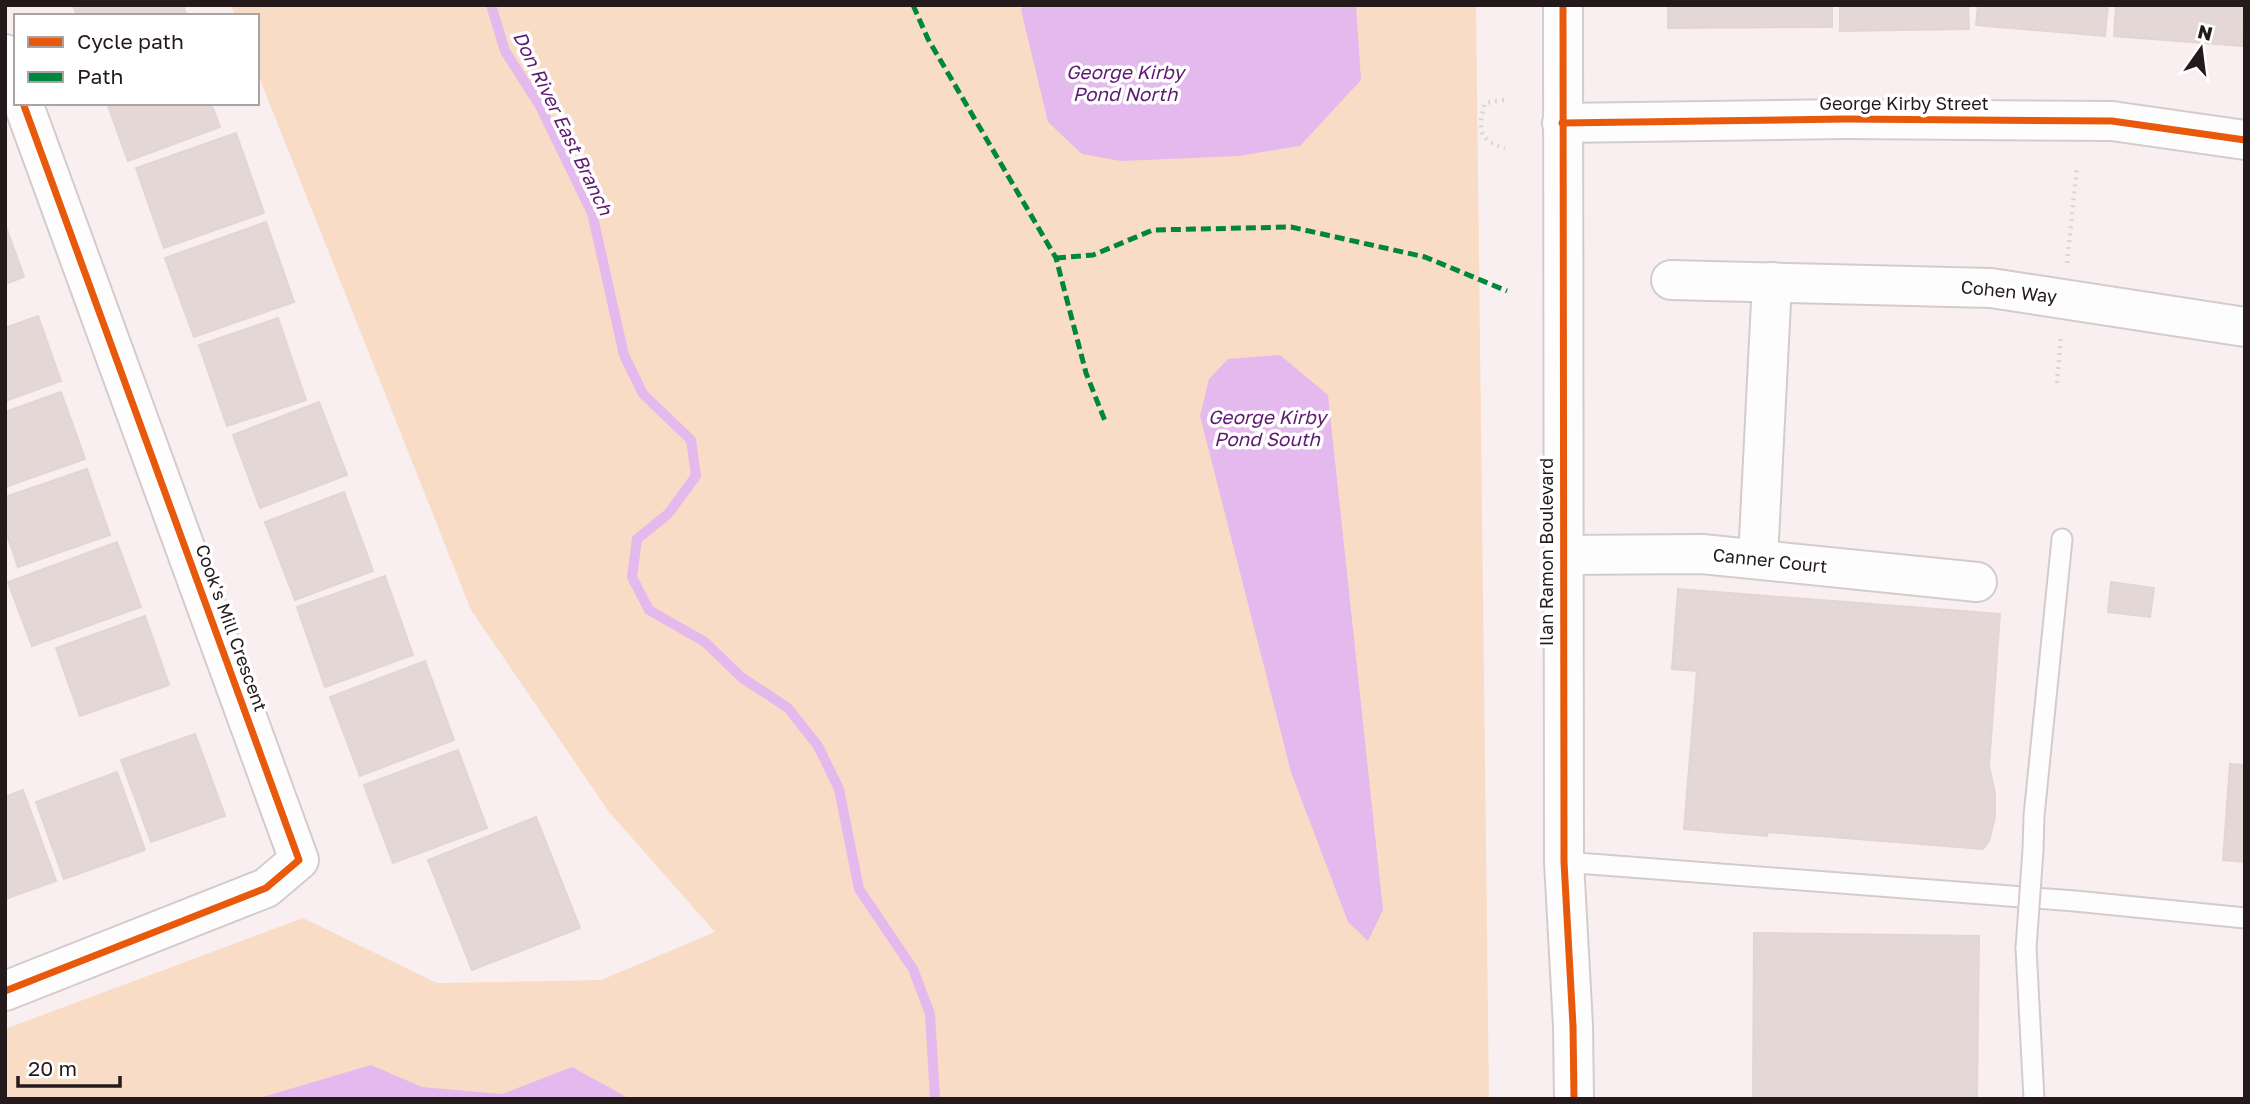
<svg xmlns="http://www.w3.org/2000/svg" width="2250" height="1104" font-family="'Golos Text',sans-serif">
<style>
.green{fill:#f9dcc5}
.water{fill:#e4b9ee}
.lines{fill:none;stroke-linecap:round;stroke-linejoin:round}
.stream{stroke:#e4b9ee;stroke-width:10}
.building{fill:#e4d7d6;stroke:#e1d6d4;stroke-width:2}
.service-casing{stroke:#d6cbcc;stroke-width:23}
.minor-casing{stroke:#d6cbcc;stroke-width:42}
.tertiary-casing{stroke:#d6cbcc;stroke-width:42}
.path{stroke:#d9d6d6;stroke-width:4.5;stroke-dasharray:2 5;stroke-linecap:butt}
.service{stroke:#fefdfd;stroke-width:19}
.minor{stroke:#fefdfd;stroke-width:38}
.tertiary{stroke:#fefdfd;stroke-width:38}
.service-bridge-casing{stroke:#d6cbcc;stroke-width:23;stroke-linecap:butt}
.service-bridge{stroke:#fefdfd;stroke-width:19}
.quiet{stroke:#00873e;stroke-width:5;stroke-dasharray:10 5;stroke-linecap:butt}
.cycleway-casing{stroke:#fff;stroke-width:11}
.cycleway{stroke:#e8590c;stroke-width:7}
.labels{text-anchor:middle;stroke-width:7;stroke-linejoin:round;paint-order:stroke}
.street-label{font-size:18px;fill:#251a1b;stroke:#fff}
.water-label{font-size:19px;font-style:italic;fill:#5f1a73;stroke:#fff}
</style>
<rect width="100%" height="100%" fill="#faeff0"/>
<polygon class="green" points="231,5 1476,5 1489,1099 5,1099 5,1029 303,918 437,983 601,980 715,932 609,812 471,610 257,72 257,16 235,16"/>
<g class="water">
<polygon points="1024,5 1356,5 1361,80 1300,146 1238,156 1121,161 1082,154 1048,122 1021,10"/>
<polygon points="1280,355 1328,395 1383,910 1368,941 1348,922 1291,772 1200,416 1209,379 1228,359"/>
<polygon points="371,1065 422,1087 502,1094 572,1067 625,1096 626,1099 256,1099"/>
</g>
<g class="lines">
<polyline class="stream" points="491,5 505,51 540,106 592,213 624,355 643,394 691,440 696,476 668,514 637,539 632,577 649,610 705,642 741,677 788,708 818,746 839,789 859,889 913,969 930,1014 935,1099"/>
</g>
<g class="building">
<polygon points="73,5 183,5 187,16 77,16"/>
<polygon points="1668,5 1832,5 1832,27 1668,28"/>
<polygon points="1840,5 1968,5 1969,29 1840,31"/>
<polygon points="1978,5 2108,5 2105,36 1976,25"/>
<polygon points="2116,5 2245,5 2242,46 2114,36"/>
<polygon points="107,103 211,103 220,127 128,161"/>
<polygon points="236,133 264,213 164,248 136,168"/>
<polygon points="266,222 294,302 194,337 165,258"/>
<polygon points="5,224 24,277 5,284"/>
<polygon points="38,316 61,381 5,401 5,328"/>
<polygon points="278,318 306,400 227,426 199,345"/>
<polygon points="61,392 85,459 5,487 5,412"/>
<polygon points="319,402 347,475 260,508 233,435"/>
<polygon points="87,469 110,535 18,567 5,529 5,497"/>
<polygon points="344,492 373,571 295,600 265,522"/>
<polygon points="117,542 141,607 32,646 8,582"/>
<polygon points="385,576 413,655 325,687 297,607"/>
<polygon points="2111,582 2154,588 2150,617 2108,612"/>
<polygon points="1678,589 2000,614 1989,766 1995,793 1995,817 1989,841 1983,849 1767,832 1767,836 1684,829 1697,671 1672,669"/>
<polygon points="145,616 169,685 80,716 56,648"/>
<polygon points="425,661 454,740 360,776 330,697"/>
<polygon points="195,734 225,816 151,842 121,760"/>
<polygon points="458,750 487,828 393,863 364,785"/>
<polygon points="2230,764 2245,765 2245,862 2223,860"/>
<polygon points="117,772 145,850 64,879 36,802"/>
<polygon points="23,790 56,881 5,899 5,797"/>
<polygon points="536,817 580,928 472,970 428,860"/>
<polygon points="1754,933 1979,936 1977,1099 1753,1099"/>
</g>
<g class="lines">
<g class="service-casing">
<g id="service">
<polyline points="2033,850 2034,816 2062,539"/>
<polyline points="1564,862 2075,901 2245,918"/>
<polyline points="2026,948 2034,1099"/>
</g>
</g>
<g class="minor-casing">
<g id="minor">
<polyline points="5,54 16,83"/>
<polyline points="1562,123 1845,119 2112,121 2245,140"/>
<polyline points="1671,280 1991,288 2245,327"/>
<polyline points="1563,555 1702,554 1977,582"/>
<polyline points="1758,559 1772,282"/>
<polyline points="5,991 266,888 299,860 23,103"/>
</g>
</g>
<g class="tertiary-casing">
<polyline id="tertiary" points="1563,5 1564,862 1573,1026 1574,1099"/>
</g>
<g class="path">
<path d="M 1504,100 L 1485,103 C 1478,128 1477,140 1505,148"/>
<polyline points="2067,263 2077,167"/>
<polyline points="2057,383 2061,335"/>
</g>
<use href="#service" class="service"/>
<use href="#minor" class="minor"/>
<use href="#tertiary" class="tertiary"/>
<g class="service-bridge-casing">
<polyline id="service-bridge" points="2026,948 2033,850"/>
</g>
<use href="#service-bridge" class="service-bridge"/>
<g class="quiet">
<polyline points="913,5 928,39 1056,258 1086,373 1105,421"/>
<polyline points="1056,258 1093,255 1153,230 1291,227 1425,257 1507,291"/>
</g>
<g class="cycleway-casing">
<g id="cycleway">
<polyline points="1563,5 1564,862 1573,1026 1574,1099"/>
<polyline points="1562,123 1845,119 2112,121 2245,140"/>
<polyline points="5,991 266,888 299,860 23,103"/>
</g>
</g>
<use href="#cycleway" class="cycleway"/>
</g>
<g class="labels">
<g class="street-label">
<text x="1904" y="110">George Kirby Street</text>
<text transform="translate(2009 292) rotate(6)" y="6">Cohen Way</text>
<text transform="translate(1547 552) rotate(-90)" y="6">Ilan Ramon Boulevard</text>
<text transform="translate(1770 561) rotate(6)" y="6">Canner Court</text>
<text transform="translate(231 628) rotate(70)" y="6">Cook's Mill Crescent</text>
</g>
<g class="water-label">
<text x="1125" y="79">George Kirby<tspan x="1125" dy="22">Pond North</tspan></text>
<text transform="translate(563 123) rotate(64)" y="7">Don River East Branch</text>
<text x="1267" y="424">George Kirby<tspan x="1267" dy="22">Pond South</tspan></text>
</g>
</g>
<rect width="2250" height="1104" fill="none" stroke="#251a1b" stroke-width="14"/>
<rect x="14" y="14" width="245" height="91" fill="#ffffff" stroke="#a8a3a4" stroke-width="2"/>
<rect x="28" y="37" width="35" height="10" fill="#e8590c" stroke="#a8a3a4" stroke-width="2"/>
<text x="77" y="49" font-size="21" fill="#251a1b">Cycle path</text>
<rect x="28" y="72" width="35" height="10" fill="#00873e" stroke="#a8a3a4" stroke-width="2"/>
<text x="77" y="84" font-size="21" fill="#251a1b">Path</text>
<g transform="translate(2201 49) rotate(14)" stroke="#ffffff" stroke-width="5" paint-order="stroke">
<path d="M0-5L12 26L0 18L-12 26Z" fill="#251a1b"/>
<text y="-10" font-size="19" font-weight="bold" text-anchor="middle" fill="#251a1b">N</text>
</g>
<path d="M18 1076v10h102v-10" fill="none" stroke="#251a1b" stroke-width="3.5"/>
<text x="28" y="1076" font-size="21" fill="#251a1b" stroke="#ffffff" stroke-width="5" paint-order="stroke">20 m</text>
</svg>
